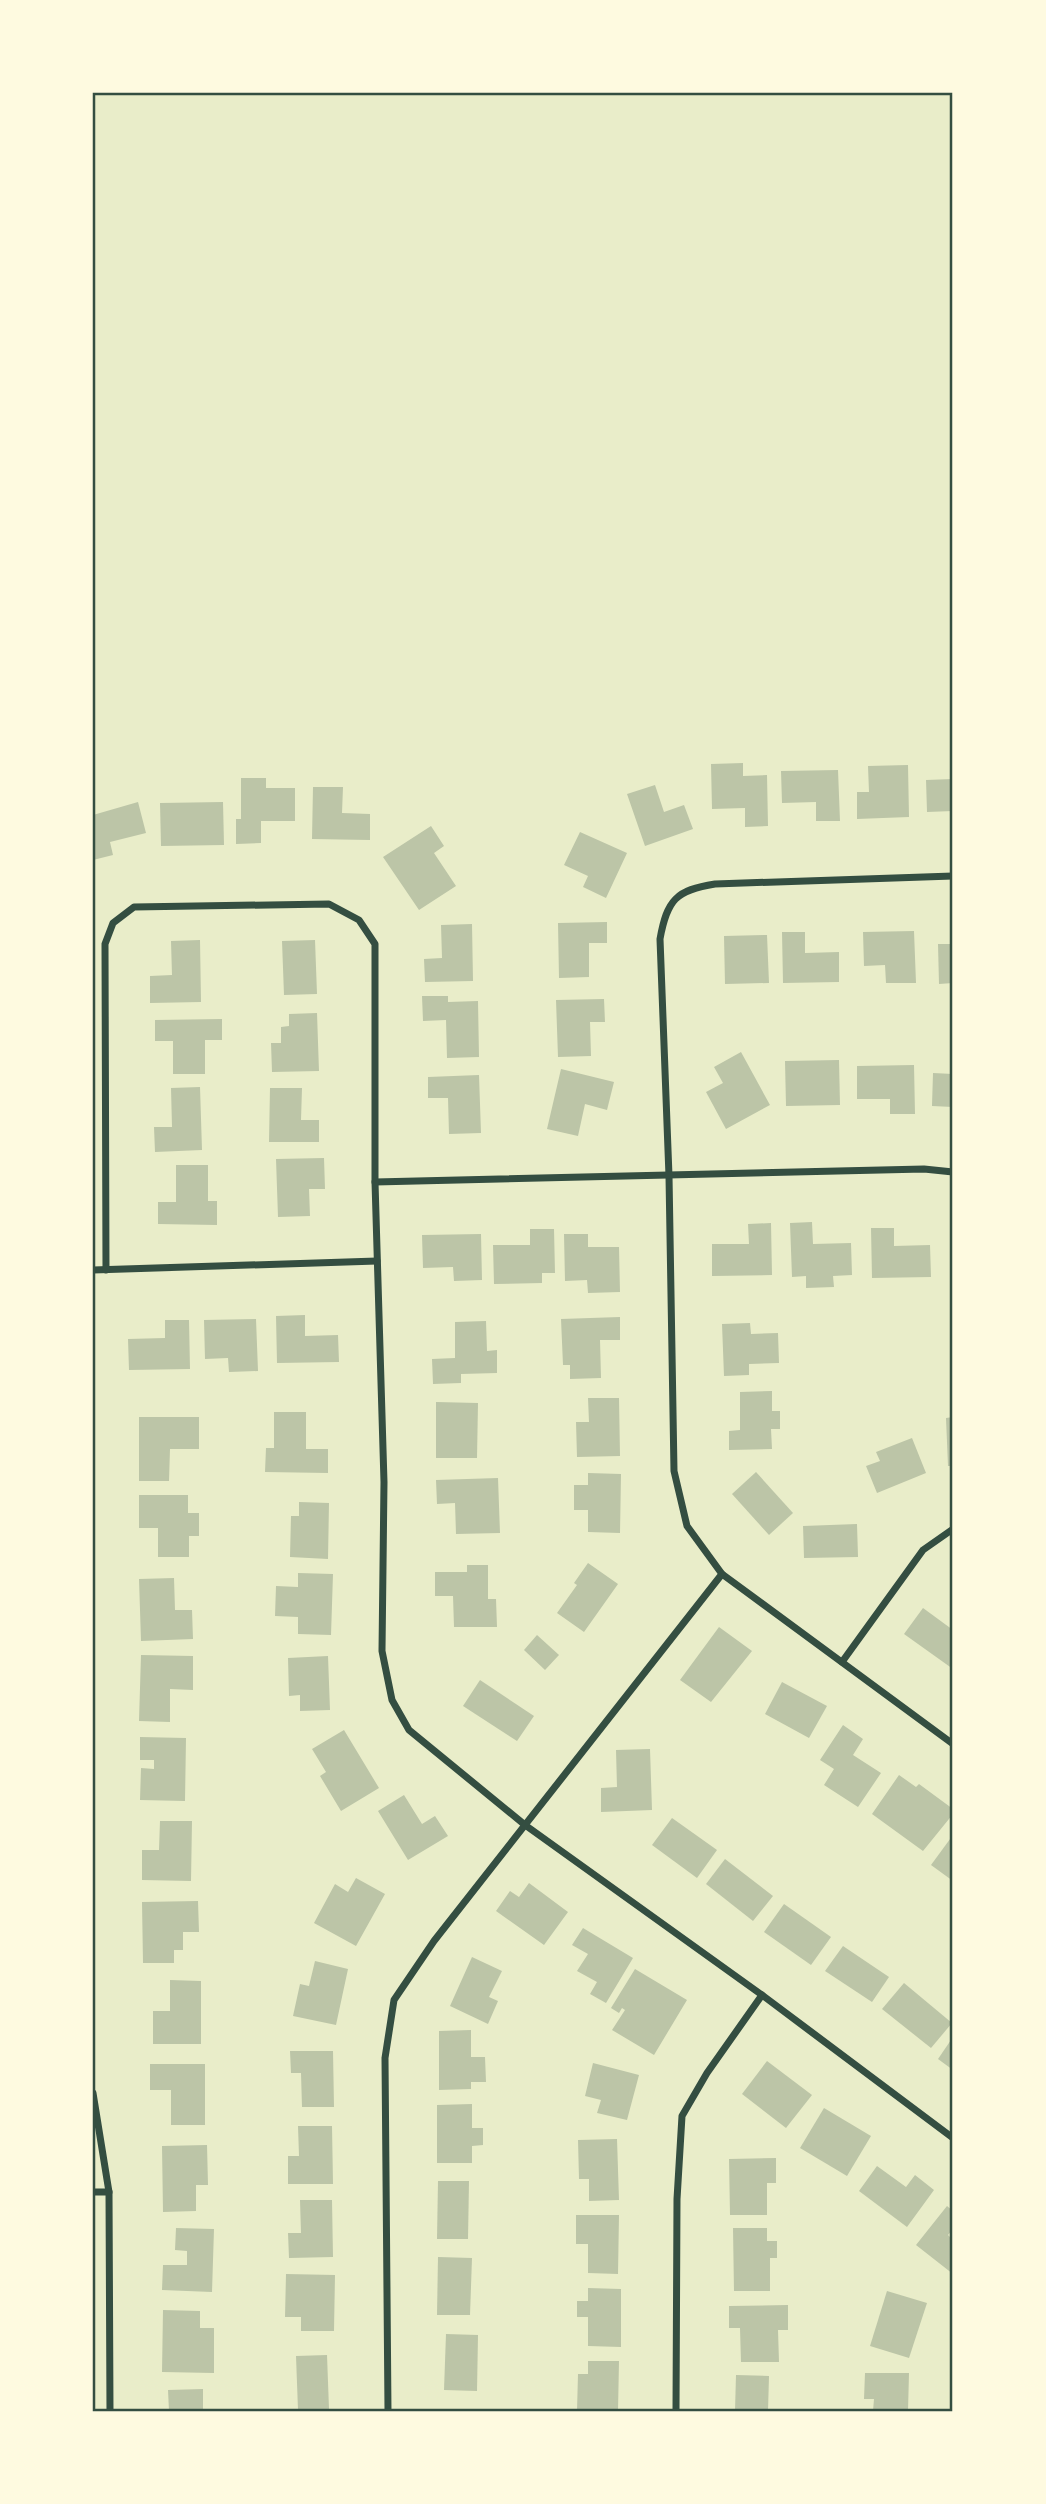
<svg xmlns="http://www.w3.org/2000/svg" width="1046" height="2504" font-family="'Sofia Sans Condensed',sans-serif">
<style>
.building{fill:#bcc5a7}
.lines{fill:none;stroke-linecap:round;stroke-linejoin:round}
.minor{stroke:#344e41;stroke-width:7}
.neatline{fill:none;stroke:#344e41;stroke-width:2.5}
</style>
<rect width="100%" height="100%" fill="#e9edc9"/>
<g class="building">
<polygon points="743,763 743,776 767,775 768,826 745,827 745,808 712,809 711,764"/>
<polygon points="908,765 909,817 857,819 857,792 869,792 868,766"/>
<polygon points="838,770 840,821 816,821 816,802 782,803 781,771"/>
<polygon points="241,778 266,778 266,788 295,788 295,821 261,821 261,843 236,844 236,819 241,819"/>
<polygon points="953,779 953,811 927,812 926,780"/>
<polygon points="655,785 664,812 684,805 693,829 645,846 627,794"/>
<polygon points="313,787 343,787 342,813 370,814 370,840 312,839"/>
<polygon points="138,802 146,833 110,842 113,855 93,860 93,815"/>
<polygon points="223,802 224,845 161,846 160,803"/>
<polygon points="431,826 444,846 434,853 456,886 419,910 383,857"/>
<polygon points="580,832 627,853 606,898 583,887 588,876 564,865"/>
<polygon points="607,922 607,943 589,943 589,977 559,978 558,923"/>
<polygon points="472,924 473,981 425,982 424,959 442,958 441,925"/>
<polygon points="914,931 916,983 886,983 885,965 864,966 863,932"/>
<polygon points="782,932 805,932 805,953 839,952 839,982 783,983"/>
<polygon points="767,935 769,983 725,984 724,936"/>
<polygon points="200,940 201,1002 150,1003 150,976 172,975 171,941"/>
<polygon points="315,940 317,994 284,995 282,941"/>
<polygon points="938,944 953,944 953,983 939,984"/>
<polygon points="422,996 448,996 448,1002 478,1001 479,1057 447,1058 446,1020 423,1021"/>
<polygon points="604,999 605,1022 590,1022 591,1056 558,1057 556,1000"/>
<polygon points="317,1013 319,1071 272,1072 271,1043 281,1043 281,1027 289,1026 289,1014"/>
<polygon points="222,1019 222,1040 205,1040 205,1074 173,1074 173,1041 155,1041 155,1020"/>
<polygon points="741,1052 770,1105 726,1129 706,1092 723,1083 714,1067"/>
<polygon points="839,1060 840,1105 786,1106 785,1061"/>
<polygon points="914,1065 915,1114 890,1114 890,1099 857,1099 857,1066"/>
<polygon points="561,1069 614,1082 607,1110 585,1104 578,1136 547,1129"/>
<polygon points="933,1073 953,1074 953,1107 932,1106"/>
<polygon points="479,1075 481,1133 449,1134 448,1098 428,1098 428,1077"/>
<polygon points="200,1087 202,1150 155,1152 154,1127 172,1127 171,1088"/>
<polygon points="270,1088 302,1088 301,1120 319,1120 319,1142 269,1142"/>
<polygon points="324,1158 325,1189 309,1189 310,1216 278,1217 276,1159"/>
<polygon points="176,1165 208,1165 208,1201 217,1201 217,1225 158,1224 158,1202 176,1202"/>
<polygon points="812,1222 813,1244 851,1243 852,1275 833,1276 834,1287 806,1288 806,1276 792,1277 790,1223"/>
<polygon points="771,1223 772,1275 712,1276 712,1244 749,1244 748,1224"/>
<polygon points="871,1228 894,1228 894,1246 930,1245 931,1277 872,1278"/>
<polygon points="530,1229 554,1229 555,1273 542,1273 542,1283 494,1284 493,1245 530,1245"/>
<polygon points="481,1234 482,1280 454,1281 453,1267 423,1268 422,1235"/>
<polygon points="564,1234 588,1234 588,1247 619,1247 620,1292 588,1293 587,1280 565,1281"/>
<polygon points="305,1315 305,1336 338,1335 339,1362 277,1363 276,1316"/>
<polygon points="620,1317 620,1340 600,1340 601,1378 570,1379 570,1365 563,1365 561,1319"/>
<polygon points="256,1319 258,1371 229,1372 228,1358 205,1359 204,1320"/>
<polygon points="165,1320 189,1320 190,1369 129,1370 128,1339 165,1338"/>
<polygon points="486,1321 487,1351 497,1350 497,1373 461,1374 461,1383 433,1384 432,1359 455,1358 455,1322"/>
<polygon points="750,1323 751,1334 778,1333 779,1363 749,1364 749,1375 724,1376 722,1324"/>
<polygon points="772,1391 772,1411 780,1411 780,1429 771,1429 772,1449 729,1450 729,1431 740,1430 740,1392"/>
<polygon points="588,1398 619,1398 620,1456 577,1457 576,1422 589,1422"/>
<polygon points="436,1402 478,1403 477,1458 436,1458"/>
<polygon points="274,1412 306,1412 306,1449 328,1449 328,1473 265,1472 266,1448 274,1448"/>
<polygon points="139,1417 199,1417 199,1449 170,1449 169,1481 139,1481"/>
<polygon points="953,1417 953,1466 948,1466 946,1418"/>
<polygon points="912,1438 926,1473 877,1493 866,1466 880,1461 876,1452"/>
<polygon points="756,1472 793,1513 769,1535 732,1494"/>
<polygon points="588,1473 621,1474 620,1533 588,1532 588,1510 574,1510 574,1485 588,1485"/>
<polygon points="498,1478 500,1533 456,1534 455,1503 437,1504 436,1480"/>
<polygon points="139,1495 188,1495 188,1513 199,1513 199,1536 189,1536 189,1557 158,1557 158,1528 139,1528"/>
<polygon points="299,1502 329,1503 328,1559 290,1557 291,1516 299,1516"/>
<polygon points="857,1524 858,1557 804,1558 803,1526"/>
<polygon points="588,1563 618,1584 584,1632 557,1613 577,1585 574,1583"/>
<polygon points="467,1565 488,1565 488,1599 496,1599 497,1627 454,1627 453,1596 435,1596 435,1572 467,1572"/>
<polygon points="298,1573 333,1574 331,1635 298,1634 298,1617 275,1616 276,1586 298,1587"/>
<polygon points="174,1578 175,1610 192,1610 193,1639 141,1641 139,1579"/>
<polygon points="923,1608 953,1630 953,1669 904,1634"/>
<polygon points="719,1627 752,1651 711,1702 680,1680"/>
<polygon points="537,1635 559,1655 545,1670 524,1650"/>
<polygon points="141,1655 193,1656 193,1690 170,1689 170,1722 139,1721"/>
<polygon points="328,1656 330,1710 300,1711 300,1695 289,1696 288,1658"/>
<polygon points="480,1680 534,1716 517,1741 463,1706"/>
<polygon points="782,1682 827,1706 809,1738 765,1714"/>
<polygon points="843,1725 863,1739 853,1755 881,1773 858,1807 824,1785 834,1769 820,1760"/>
<polygon points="344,1730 379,1788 341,1811 320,1776 326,1772 312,1749"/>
<polygon points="140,1737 186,1738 185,1801 140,1800 141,1768 154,1769 154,1760 140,1760"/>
<polygon points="650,1749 652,1810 601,1812 601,1788 617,1787 616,1750"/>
<polygon points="899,1775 916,1787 919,1784 953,1809 953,1814 923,1851 872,1814"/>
<polygon points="404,1795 422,1824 435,1816 448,1836 408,1860 378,1811"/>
<polygon points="672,1818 717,1850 697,1878 652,1845"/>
<polygon points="160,1821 192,1821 191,1881 142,1880 142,1850 159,1850"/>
<polygon points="953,1835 953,1881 931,1865"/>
<polygon points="725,1859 773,1896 753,1921 706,1884"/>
<polygon points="356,1878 385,1894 356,1946 314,1923 335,1884 348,1892"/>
<polygon points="529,1883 568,1912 544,1945 496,1911 510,1891 519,1897"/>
<polygon points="198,1901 199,1932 183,1932 183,1950 174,1950 174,1963 143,1963 142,1902"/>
<polygon points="784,1904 831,1937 811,1965 764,1932"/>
<polygon points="583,1928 633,1958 606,2003 590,1994 597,1982 577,1971 588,1954 572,1945"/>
<polygon points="843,1946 889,1977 872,2002 825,1971"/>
<polygon points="472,1957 502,1971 489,1997 498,2001 488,2024 450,2006"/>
<polygon points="315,1961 348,1969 336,2025 293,2016 300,1984 309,1986"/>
<polygon points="635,1969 687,2000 654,2055 612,2030 625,2010 622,2008 619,2013 611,2008"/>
<polygon points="170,1980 201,1981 201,2044 153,2044 153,2011 170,2011"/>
<polygon points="904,1983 952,2023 931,2048 882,2009"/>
<polygon points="471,2030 471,2057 485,2057 486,2082 471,2082 471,2089 439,2090 439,2031"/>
<polygon points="953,2037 953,2070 938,2059"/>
<polygon points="290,2051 333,2051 334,2107 302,2107 301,2073 291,2073"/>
<polygon points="767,2061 812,2095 786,2128 742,2094"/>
<polygon points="593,2063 639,2075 627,2120 597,2113 601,2100 585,2096"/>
<polygon points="150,2064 205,2064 205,2125 171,2125 171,2090 150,2090"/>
<polygon points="472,2104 472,2128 483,2128 483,2145 472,2146 472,2163 437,2163 437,2105"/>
<polygon points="824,2108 871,2136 847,2176 800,2148"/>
<polygon points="298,2126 332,2126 333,2184 288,2184 288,2156 299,2156"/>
<polygon points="617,2139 619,2200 589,2201 589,2179 579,2179 578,2140"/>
<polygon points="207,2145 208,2185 196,2185 196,2211 163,2212 162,2146"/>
<polygon points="776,2158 776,2183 767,2183 767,2215 730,2215 729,2159"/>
<polygon points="877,2166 906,2187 915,2175 934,2190 907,2227 859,2191"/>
<polygon points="438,2181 469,2181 468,2239 437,2239"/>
<polygon points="300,2200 332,2200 333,2257 289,2258 288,2233 301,2233"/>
<polygon points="947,2206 953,2211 953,2229 948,2235 953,2240 953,2274 916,2245"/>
<polygon points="576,2215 619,2215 618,2274 588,2273 588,2244 576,2244"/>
<polygon points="176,2228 214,2229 212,2292 162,2290 163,2265 187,2265 187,2251 175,2250"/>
<polygon points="733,2228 767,2228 767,2241 777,2241 777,2258 770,2258 770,2291 734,2291"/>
<polygon points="438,2257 472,2258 470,2315 437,2315"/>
<polygon points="286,2274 335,2275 334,2331 301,2331 301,2317 285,2317"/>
<polygon points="588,2288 621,2289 621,2347 588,2346 588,2317 577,2317 577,2301 588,2301"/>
<polygon points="887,2291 927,2303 909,2358 870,2346"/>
<polygon points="788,2305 788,2330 778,2330 779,2362 741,2362 740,2328 729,2328 729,2306"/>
<polygon points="163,2310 200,2311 200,2328 214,2328 214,2373 162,2372"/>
<polygon points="446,2334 478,2335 477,2391 444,2390"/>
<polygon points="327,2355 329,2409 298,2410 296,2356"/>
<polygon points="588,2361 619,2361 618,2411 577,2411 578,2374 588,2374"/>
<polygon points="865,2373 909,2373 908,2411 873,2411 874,2399 864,2399"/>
<polygon points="736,2375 769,2376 768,2411 735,2411"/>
<polygon points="203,2389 203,2411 169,2411 168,2390"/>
</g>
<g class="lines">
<g class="minor">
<path d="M 953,876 L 715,884 C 676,890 667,900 660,939 L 669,1176 L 674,1471 L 687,1526 L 722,1574 L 953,1744"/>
<polyline points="375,1182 924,1169 953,1172"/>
<polyline points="93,1270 377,1261"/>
<polyline points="106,1270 105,944 113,923 134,907 329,904 359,920 375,944 375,1182 384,1482 382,1651 392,1700 409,1730 525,1825 762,1995 953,2138"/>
<polyline points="842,1662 923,1550 953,1529"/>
<polyline points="93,2093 109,2192 110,2411"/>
<polyline points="93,2192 109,2192"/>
<polyline points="388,2411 385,2058 394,2000 434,1941 722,1574"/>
<polyline points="676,2411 677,2199 682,2116 707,2073 762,1995"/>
</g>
</g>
<rect width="1046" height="2504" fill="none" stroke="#fefae0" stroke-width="189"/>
<rect x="94" y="94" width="857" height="2316" class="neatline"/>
</svg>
